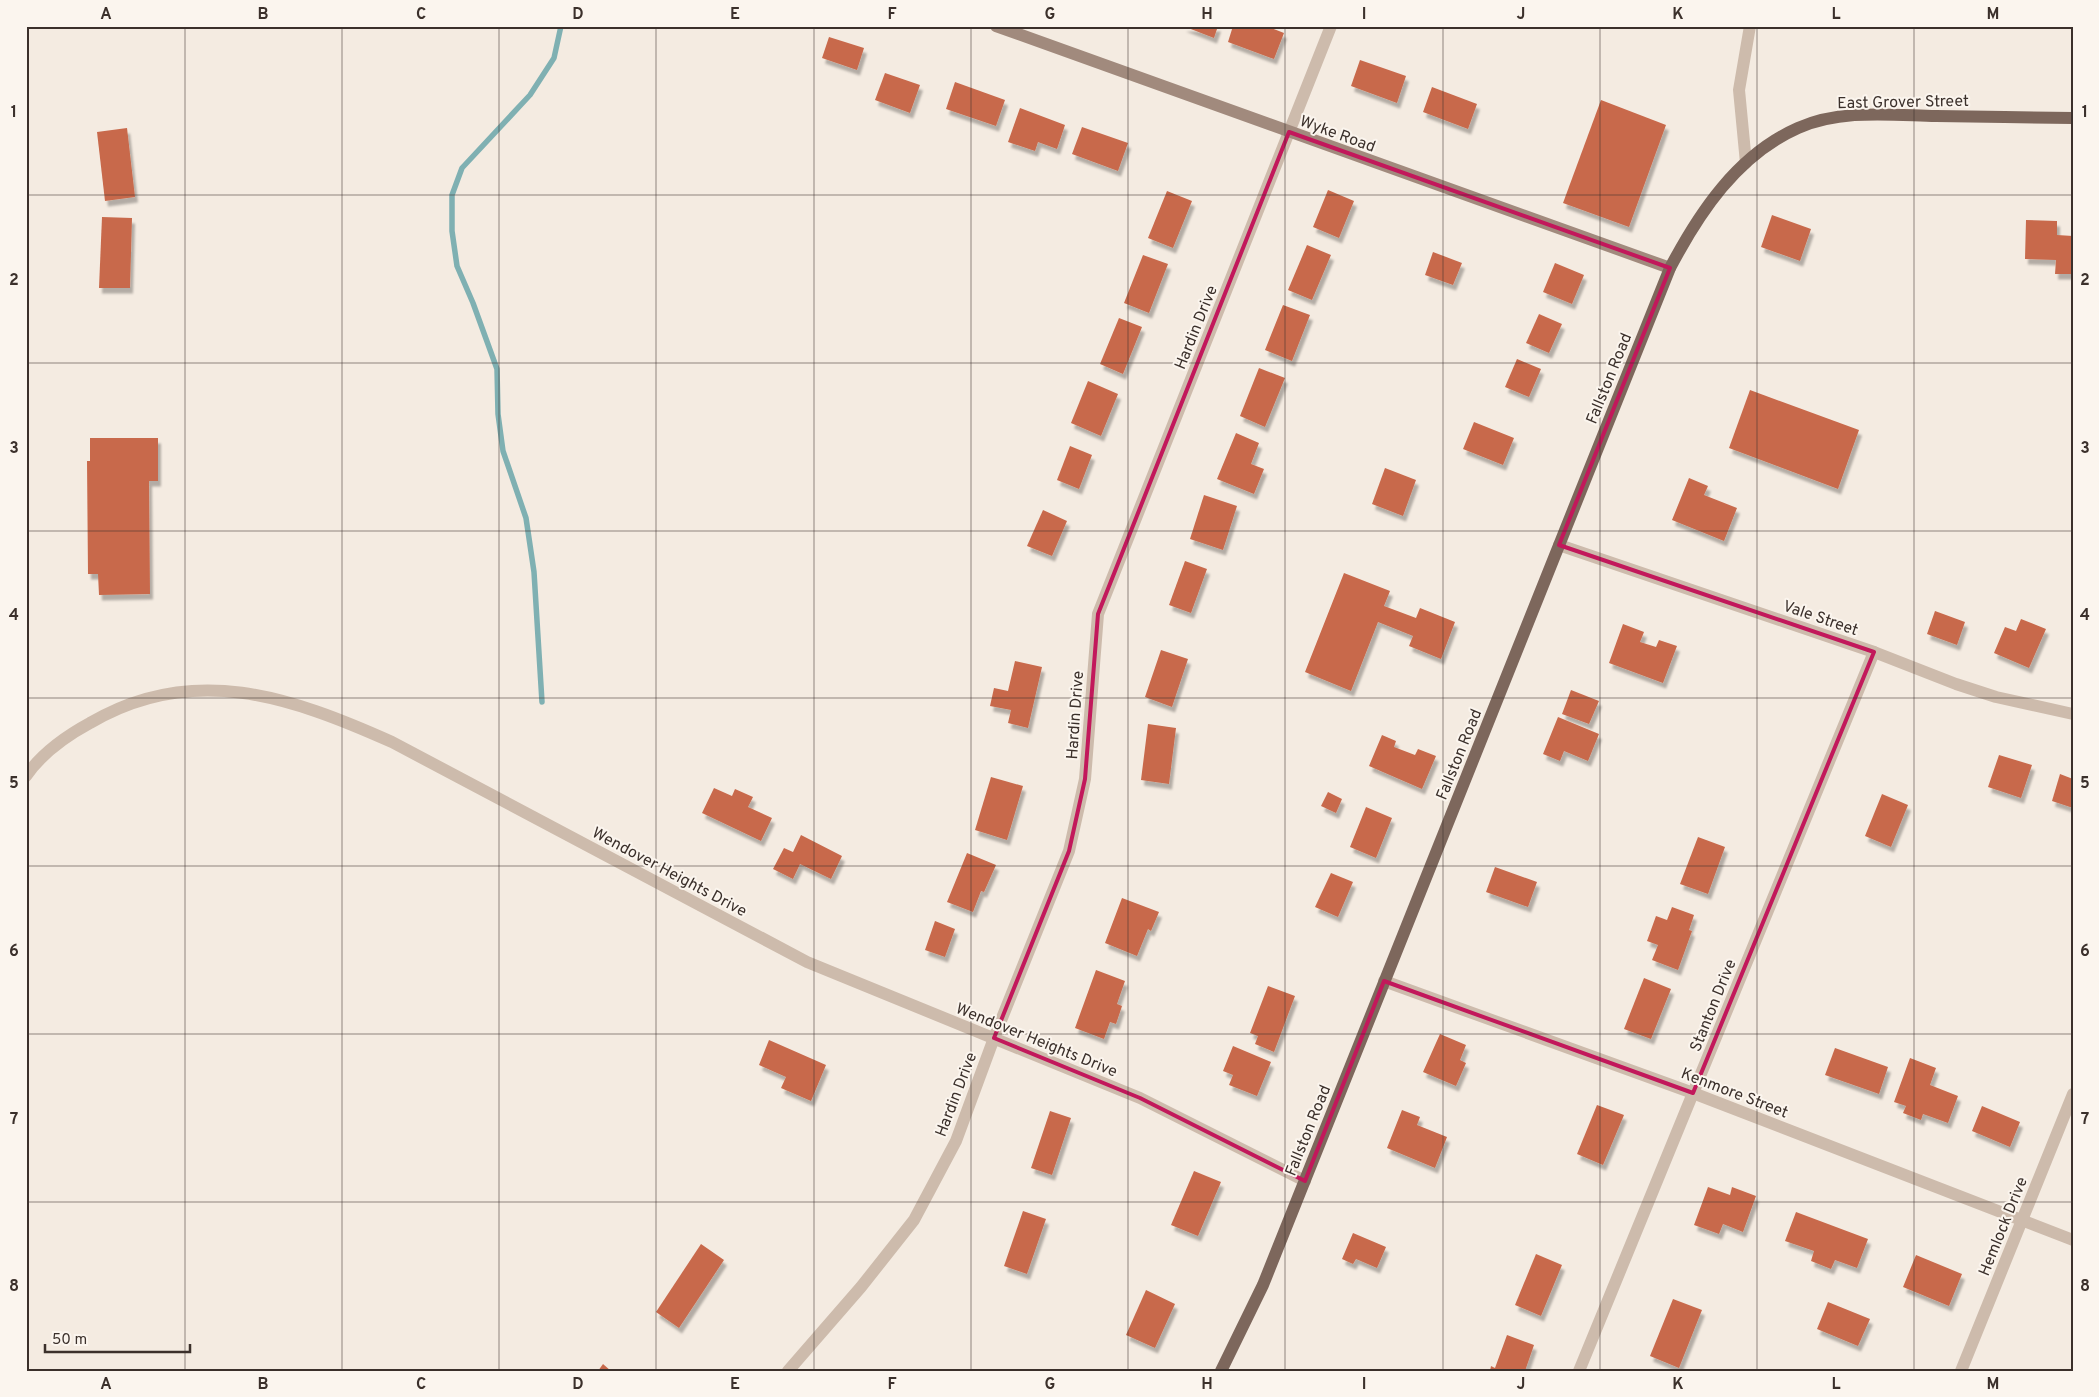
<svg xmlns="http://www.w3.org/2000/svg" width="2099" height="1397" font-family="Overpass,sans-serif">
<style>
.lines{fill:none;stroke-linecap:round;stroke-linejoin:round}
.stream{stroke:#7fb0b2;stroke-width:5.5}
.building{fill:#c8694b;filter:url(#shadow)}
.street{stroke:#cdbbac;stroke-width:12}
.secondary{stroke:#a18a7d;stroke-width:12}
.primary{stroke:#7d675c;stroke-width:12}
.marked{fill:none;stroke:#c2185b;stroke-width:4;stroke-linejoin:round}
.grid{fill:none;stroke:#3b302b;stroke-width:1;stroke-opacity:0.55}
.labels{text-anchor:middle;stroke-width:4;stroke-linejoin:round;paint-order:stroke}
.street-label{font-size:16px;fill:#3b302b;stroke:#fbf5ee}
.neatline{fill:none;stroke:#3b302b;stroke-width:2}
.grid-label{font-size:16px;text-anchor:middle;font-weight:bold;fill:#3b302b}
</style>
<defs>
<filter id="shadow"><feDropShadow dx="3" dy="5.5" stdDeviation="1" flood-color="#0004"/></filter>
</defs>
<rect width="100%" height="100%" fill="#f4ebe1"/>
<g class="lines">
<polyline class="stream" points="542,702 534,572 526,518 503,451 498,414 497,369 473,303 457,266 452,231 452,195 462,168 530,95 554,58 561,26"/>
</g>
<g class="building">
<polygon points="1183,26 1218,26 1214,38"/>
<polygon points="1233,26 1266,26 1284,33 1274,59 1228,42"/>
<polygon points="829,37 864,48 857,70 822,58"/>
<polygon points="1360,60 1406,76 1397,103 1351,86"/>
<polygon points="885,73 920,85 910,113 875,100"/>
<polygon points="955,82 1005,100 996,126 946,109"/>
<polygon points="1432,87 1477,104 1468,129 1423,112"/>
<polygon points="1601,100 1666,125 1629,227 1563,203"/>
<polygon points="1020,108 1065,125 1057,149 1038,142 1035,151 1008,142"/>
<polygon points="1082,127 1128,143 1118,171 1072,154"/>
<polygon points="127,128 135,197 105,201 97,132"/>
<polygon points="1328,190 1354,201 1339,238 1313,227"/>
<polygon points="1167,191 1192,201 1173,248 1148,238"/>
<polygon points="1772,215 1811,229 1800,261 1761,247"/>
<polygon points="102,217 132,218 130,288 99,288"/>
<polygon points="2026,220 2057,221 2057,235 2073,236 2072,274 2055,274 2056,260 2025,259"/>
<polygon points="1307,245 1331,255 1312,300 1288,290"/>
<polygon points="1433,252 1462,263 1453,285 1425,275"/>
<polygon points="1143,255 1168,264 1149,313 1124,303"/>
<polygon points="1555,263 1584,275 1572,304 1543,292"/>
<polygon points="1283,305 1310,315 1292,361 1265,350"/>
<polygon points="1539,314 1562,324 1549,353 1526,343"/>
<polygon points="1119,318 1142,327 1123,374 1100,364"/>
<polygon points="1517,359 1541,369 1529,397 1505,387"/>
<polygon points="1259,368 1285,378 1265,427 1240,416"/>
<polygon points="1088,381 1118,394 1101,436 1071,423"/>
<polygon points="1750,390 1859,430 1838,489 1729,448"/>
<polygon points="1474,422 1514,438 1503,465 1463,449"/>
<polygon points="1236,433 1259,443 1251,464 1264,469 1254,494 1217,479"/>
<polygon points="90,438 158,438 158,481 149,481 150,594 99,595 98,574 88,574 87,461 90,461"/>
<polygon points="1070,446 1092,455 1079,489 1057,480"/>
<polygon points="1385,468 1416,480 1403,516 1372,504"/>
<polygon points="1689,478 1708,486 1704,495 1737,508 1724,541 1672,520"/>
<polygon points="1204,495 1237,506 1223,550 1190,539"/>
<polygon points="1043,510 1067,521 1052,556 1027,546"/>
<polygon points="1185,561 1207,569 1191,613 1169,605"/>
<polygon points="1344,573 1390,591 1384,606 1416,618 1420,608 1455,622 1441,659 1409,646 1413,636 1378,622 1351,691 1305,672"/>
<polygon points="1935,611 1965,622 1957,645 1927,634"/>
<polygon points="2021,619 2046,629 2029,668 1994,653 2005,627 2016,631"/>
<polygon points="1623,624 1644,632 1640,642 1656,647 1659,640 1677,646 1663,683 1609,663"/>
<polygon points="1161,650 1188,659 1172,707 1145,697"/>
<polygon points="1015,661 1042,667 1028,728 1008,723 1011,710 990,706 994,688 1008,691"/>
<polygon points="1571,690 1599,701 1589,724 1562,714"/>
<polygon points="1558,717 1599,734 1588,761 1564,751 1560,761 1543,754"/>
<polygon points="1148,724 1176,728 1169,784 1141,780"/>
<polygon points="1382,735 1396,741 1394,747 1415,755 1418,749 1436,756 1422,789 1369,766"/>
<polygon points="1999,755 2032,765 2021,798 1988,787"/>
<polygon points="2060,774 2073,779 2073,808 2052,801"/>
<polygon points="991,777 1023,786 1007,840 975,830"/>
<polygon points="714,788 732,796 735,789 753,797 748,807 772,818 761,841 702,813"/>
<polygon points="1328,792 1342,799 1336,813 1321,806"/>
<polygon points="1882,794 1908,805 1891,847 1865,836"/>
<polygon points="1366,807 1392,818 1376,858 1350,847"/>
<polygon points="801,835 842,856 831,879 800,864 793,879 773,869 784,848 793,852"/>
<polygon points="1698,837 1725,847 1708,894 1680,884"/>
<polygon points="967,853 996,865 984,892 981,891 973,912 947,902"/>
<polygon points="1495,867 1537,882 1528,907 1486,892"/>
<polygon points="1331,873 1353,882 1338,917 1315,907"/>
<polygon points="1122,898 1159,912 1151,931 1148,929 1137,956 1105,943"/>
<polygon points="1672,907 1694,915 1689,930 1692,931 1678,970 1652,960 1658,945 1647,941 1656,916 1667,920"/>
<polygon points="935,921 955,929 945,957 925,950"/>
<polygon points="1096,970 1125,981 1117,1004 1122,1006 1116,1024 1110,1022 1104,1039 1075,1028"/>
<polygon points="1644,978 1671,989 1651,1039 1624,1029"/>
<polygon points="1268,986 1295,996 1274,1052 1255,1044 1258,1036 1250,1033"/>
<polygon points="1440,1034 1466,1045 1460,1060 1466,1063 1456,1086 1423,1072"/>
<polygon points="769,1040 826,1065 811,1101 781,1088 786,1077 759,1065"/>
<polygon points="1233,1046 1271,1062 1257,1096 1229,1085 1233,1075 1223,1071"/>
<polygon points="1835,1048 1888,1067 1879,1094 1825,1075"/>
<polygon points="1910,1058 1936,1068 1930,1085 1958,1096 1948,1123 1923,1114 1921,1120 1903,1113 1906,1106 1894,1102"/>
<polygon points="1597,1105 1624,1115 1603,1165 1577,1154"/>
<polygon points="1982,1106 2020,1122 2010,1147 1972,1131"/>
<polygon points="1402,1110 1420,1117 1417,1125 1447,1137 1435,1168 1387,1148"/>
<polygon points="1050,1111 1071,1118 1052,1175 1031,1168"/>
<polygon points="1194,1171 1221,1182 1198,1236 1171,1225"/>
<polygon points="1708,1187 1730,1195 1732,1187 1756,1196 1743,1232 1723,1224 1719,1234 1694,1225"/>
<polygon points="1023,1211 1046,1219 1027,1274 1004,1266"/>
<polygon points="1796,1212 1868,1239 1857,1268 1835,1260 1831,1269 1811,1261 1814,1251 1785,1241"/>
<polygon points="1353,1233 1386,1247 1377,1268 1356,1259 1353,1264 1342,1259"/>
<polygon points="701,1244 724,1260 679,1328 656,1312"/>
<polygon points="1536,1254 1562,1265 1541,1316 1515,1305"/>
<polygon points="1916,1255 1962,1274 1949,1306 1903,1287"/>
<polygon points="1146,1290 1175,1304 1155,1348 1126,1335"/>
<polygon points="1673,1299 1702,1310 1679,1368 1650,1356"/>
<polygon points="1828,1302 1870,1319 1858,1346 1817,1329"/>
<polygon points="1507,1335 1534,1345 1525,1371 1490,1371 1491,1366 1495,1368"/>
<polygon points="603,1364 611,1371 598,1371"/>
</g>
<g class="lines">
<g class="street">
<polyline points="1746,163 1739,90 1750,26"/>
<polyline points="1559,545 1874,652 1956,684 1996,697 2073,714"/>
<path d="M 26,776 C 42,753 66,736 90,723 C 193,662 291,697 392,742 L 807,962 L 1140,1098 L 1305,1181"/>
<polyline points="1384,981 1693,1093 2073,1240"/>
<polyline points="788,1371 861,1287 914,1220 956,1141 994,1038 1069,851 1085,779 1098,614 1331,26"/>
<polyline points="1579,1371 1874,652"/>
<polyline points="1961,1371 2073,1094"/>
</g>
<polyline class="secondary" points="996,26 1670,268"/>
<path class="primary" d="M 1221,1371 L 1263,1285 L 1670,268 C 1699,213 1737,155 1798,128 C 1841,109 1890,115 1936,116 C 1982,117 2027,117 2073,118"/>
</g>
<path class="marked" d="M 1289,132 L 1670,268 L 1559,545 L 1874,652 L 1693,1093 L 1384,981 L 1305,1181 L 1140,1098 L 994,1038 L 1069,851 L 1085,779 L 1098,614 Z"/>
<path class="grid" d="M 185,26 L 185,1371M 342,26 L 342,1371M 499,26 L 499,1371M 656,26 L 656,1371M 814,26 L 814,1371M 971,26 L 971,1371M 1128,26 L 1128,1371M 1285,26 L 1285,1371M 1443,26 L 1443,1371M 1600,26 L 1600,1371M 1757,26 L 1757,1371M 1914,26 L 1914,1371M 26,195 L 2073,195M 26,363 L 2073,363M 26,531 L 2073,531M 26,698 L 2073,698M 26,866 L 2073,866M 26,1034 L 2073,1034M 26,1202 L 2073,1202"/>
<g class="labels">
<g class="street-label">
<text transform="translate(1903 101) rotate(-1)" y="6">East Grover Street</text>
<text transform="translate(1338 133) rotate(20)" y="6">Wyke Road</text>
<text transform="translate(1195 327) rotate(-68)" y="6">Hardin Drive</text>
<text transform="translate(1608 378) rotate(-68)" y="6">Fallston Road</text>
<text transform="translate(1821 617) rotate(19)" y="6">Vale Street</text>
<text transform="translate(1074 715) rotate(-86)" y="6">Hardin Drive</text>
<text transform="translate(1458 754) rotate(-68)" y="6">Fallston Road</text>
<text transform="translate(670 871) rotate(28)" y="6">Wendover Heights Drive</text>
<text transform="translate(1712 1005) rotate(-68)" y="6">Stanton Drive</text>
<text transform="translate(1037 1039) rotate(22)" y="6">Wendover Heights Drive</text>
<text transform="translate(1735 1092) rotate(21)" y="6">Kenmore Street</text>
<text transform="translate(955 1094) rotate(-69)" y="6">Hardin Drive</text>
<text transform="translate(1307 1130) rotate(-68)" y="6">Fallston Road</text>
<text transform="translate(2002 1226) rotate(-68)" y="6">Hemlock Drive</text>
</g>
</g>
<rect width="2099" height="1397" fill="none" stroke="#fbf5ee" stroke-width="55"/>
<path d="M45 1344v8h145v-8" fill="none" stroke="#3b302b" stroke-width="2.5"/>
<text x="52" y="1344" font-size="15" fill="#3b302b" stroke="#fbf5ee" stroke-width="4" paint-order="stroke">50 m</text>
<rect x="28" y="28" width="2044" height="1342" class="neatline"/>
<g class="grid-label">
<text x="106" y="19">A</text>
<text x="263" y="19">B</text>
<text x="421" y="19">C</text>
<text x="578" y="19">D</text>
<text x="735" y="19">E</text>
<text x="892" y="19">F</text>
<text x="1050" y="19">G</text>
<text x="1207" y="19">H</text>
<text x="1364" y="19">I</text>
<text x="1521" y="19">J</text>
<text x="1678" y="19">K</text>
<text x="1836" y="19">L</text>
<text x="1993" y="19">M</text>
<text x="14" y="117">1</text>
<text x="2085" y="117">1</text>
<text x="14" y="285">2</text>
<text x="2085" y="285">2</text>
<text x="14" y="453">3</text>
<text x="2085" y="453">3</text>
<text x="14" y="620">4</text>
<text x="2085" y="620">4</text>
<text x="14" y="788">5</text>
<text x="2085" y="788">5</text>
<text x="14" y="956">6</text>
<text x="2085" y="956">6</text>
<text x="14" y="1124">7</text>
<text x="2085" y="1124">7</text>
<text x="14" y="1291">8</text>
<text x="2085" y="1291">8</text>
<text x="106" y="1389">A</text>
<text x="263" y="1389">B</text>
<text x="421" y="1389">C</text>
<text x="578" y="1389">D</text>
<text x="735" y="1389">E</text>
<text x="892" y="1389">F</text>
<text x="1050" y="1389">G</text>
<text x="1207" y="1389">H</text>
<text x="1364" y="1389">I</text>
<text x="1521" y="1389">J</text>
<text x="1678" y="1389">K</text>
<text x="1836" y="1389">L</text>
<text x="1993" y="1389">M</text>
</g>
</svg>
